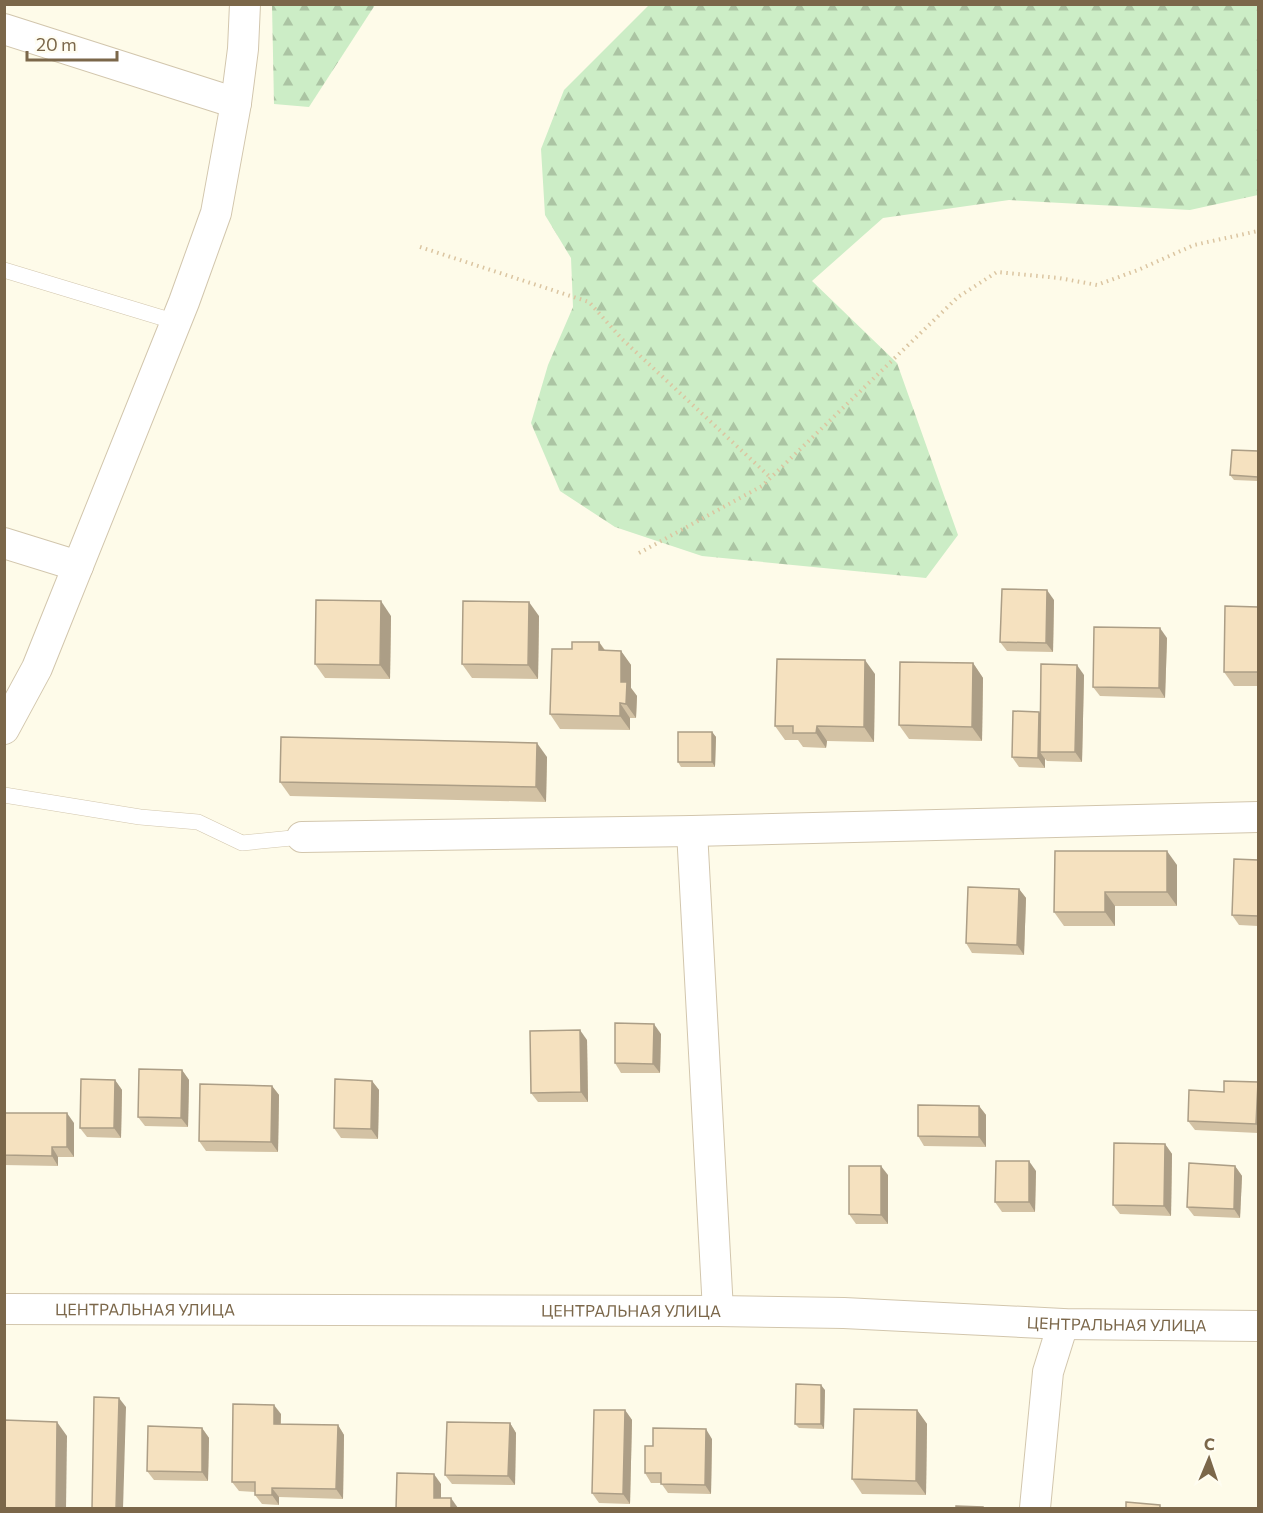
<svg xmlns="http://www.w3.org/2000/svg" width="1263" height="1513" font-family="Commissioner,sans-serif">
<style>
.forest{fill:url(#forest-firs)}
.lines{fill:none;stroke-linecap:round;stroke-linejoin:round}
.lane-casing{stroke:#d2c6ad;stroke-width:16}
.street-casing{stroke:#d2c6ad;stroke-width:32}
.path{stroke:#dbc5a1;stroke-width:4;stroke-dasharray:1.5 4.5;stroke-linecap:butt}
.lane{stroke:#fff;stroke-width:15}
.street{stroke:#fff;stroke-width:30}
.wall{fill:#d3c2a4}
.shaded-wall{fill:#ac9e86}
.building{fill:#f5e1bf;stroke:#ac9e86;stroke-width:1.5}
.labels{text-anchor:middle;stroke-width:5;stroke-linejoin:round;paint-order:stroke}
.street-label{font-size:16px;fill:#7b674a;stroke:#fffdf1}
</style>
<defs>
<pattern id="forest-firs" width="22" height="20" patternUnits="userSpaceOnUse" patternTransform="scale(1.5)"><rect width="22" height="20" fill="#ccedc6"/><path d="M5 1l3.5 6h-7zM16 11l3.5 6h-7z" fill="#abc4a3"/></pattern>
</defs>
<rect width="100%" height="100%" fill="#fefbe9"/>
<g class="forest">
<polygon points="272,5 375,5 309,107 274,104"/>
<polygon points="649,5 1258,5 1258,195 1190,210 1009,200 883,218 812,281 897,363 958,535 926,578 702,556 615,527 560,491 531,423 548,365 573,307 571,258 545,215 541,149 564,90"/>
</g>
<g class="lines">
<g class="lane-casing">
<g id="lane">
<polyline points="4,270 176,322"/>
<polyline points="4,795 140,817 198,822 242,843 302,837"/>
</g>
</g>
<g class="street-casing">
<g id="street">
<polyline points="4,29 236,103"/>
<polyline points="4,543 78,566"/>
<polyline points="4,729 37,668 184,302 216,213 236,103 243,49 245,4"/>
<polyline points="692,831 718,1311"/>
<polyline points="302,837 692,831 1258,817"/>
<path id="s1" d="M 4,1309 L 718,1311 L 844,1313 L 1063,1324 L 1258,1326"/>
<polyline points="1035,1508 1048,1372 1063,1324"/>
</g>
</g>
<g class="path">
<polyline points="420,247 589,302 622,339 771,478"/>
<polyline points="639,553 762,486 958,297 997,272 1059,278 1097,285 1138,270 1194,245 1258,231"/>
</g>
<use href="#lane" class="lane"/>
<use href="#street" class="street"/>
</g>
<g class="wall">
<polygon points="1258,451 1258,481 1234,480 1230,475"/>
<polygon points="1054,600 1053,652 1007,651 1000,642"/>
<polygon points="1258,607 1258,686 1234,686 1224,672"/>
<polygon points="391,616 390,679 325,678 315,664"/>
<polygon points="539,616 538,679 472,678 462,664"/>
<polygon points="1167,638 1165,698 1100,696 1093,687"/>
<polygon points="599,642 605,650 621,651 631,665 631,688 637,696 636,718 630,718 630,730 560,729 550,714 572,649"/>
<polygon points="973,663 983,678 982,741 909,739 899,725"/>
<polygon points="875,674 874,742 827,741 826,748 803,747 798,740 785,740 775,726"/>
<polygon points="1084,675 1082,762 1047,761 1045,759 1045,768 1019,767 1012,757 1040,714"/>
<polygon points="712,732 716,737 715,767 681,767 678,762"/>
<polygon points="547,757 546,802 290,796 280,782"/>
<polygon points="1055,851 1177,865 1177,906 1115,906 1115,926 1064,926 1054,912"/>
<polygon points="1258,860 1258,926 1239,925 1232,915"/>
<polygon points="1019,889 1026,898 1024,955 972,953 966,943"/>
<polygon points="661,1034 660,1073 621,1073 615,1063"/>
<polygon points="587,1040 588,1102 538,1102 531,1093"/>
<polygon points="182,1070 189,1080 188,1127 145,1126 138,1117"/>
<polygon points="115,1080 122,1090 121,1138 87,1137 80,1128"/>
<polygon points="372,1081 379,1090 378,1139 341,1138 334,1128"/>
<polygon points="1258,1083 1258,1133 1195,1130 1188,1121 1224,1092"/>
<polygon points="272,1086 279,1095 278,1152 206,1151 199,1141"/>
<polygon points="979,1106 986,1115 986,1147 924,1146 918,1136"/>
<polygon points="4,1113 74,1123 74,1157 58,1157 58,1166 4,1165"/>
<polygon points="1165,1144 1172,1154 1171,1216 1120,1214 1113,1205"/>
<polygon points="1235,1166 1242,1176 1240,1218 1194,1216 1187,1207"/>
<polygon points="1036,1171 1035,1212 1002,1212 995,1202"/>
<polygon points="888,1175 888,1224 856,1224 849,1214"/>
<polygon points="825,1390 824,1429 799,1428 795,1424"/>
<polygon points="625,1410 632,1420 630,1504 599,1503 592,1493"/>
<polygon points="917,1410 927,1424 926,1495 862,1494 852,1479"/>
<polygon points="281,1414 281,1424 338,1425 344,1435 343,1499 279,1497 279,1505 262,1504 255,1495 255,1492 239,1491 232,1482"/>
<polygon points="510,1423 516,1433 515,1485 452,1484 445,1475"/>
<polygon points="202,1428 209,1438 208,1481 154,1480 147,1471"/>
<polygon points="712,1439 711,1494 668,1493 661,1483 651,1483 645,1473 653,1446"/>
</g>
<g class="shaded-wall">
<polygon points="1047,590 1054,600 1053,652 1046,643"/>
<polygon points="381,601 391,616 390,679 380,665"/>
<polygon points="529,602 539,616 538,679 528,665"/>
<polygon points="1160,628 1167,638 1165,698 1159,688"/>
<polygon points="599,642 609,657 599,650"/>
<polygon points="621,651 631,665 631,688 637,696 636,718 626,704 621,682"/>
<polygon points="865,660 875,674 874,742 864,727"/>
<polygon points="973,663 983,678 982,741 972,727"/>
<polygon points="1077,665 1084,675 1082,762 1075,752"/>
<polygon points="620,703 630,718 630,730 620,716"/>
<polygon points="1039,712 1046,722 1040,752 1045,759 1045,768 1038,758"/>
<polygon points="817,726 827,741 826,748 816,733"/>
<polygon points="712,732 716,737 715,767 712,762"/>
<polygon points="537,743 547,757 546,802 536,787"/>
<polygon points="1167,851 1177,865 1177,906 1167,892"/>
<polygon points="1019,889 1026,898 1024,955 1017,945"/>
<polygon points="1105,892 1115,906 1115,926 1105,912"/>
<polygon points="654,1024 661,1034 660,1073 653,1064"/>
<polygon points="580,1030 587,1040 588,1102 581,1092"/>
<polygon points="182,1070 189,1080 188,1127 181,1118"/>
<polygon points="115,1080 122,1090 121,1138 114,1128"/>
<polygon points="372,1081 379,1090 378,1139 371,1129"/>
<polygon points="1258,1083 1258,1127 1256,1124"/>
<polygon points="272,1086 279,1095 278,1152 271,1142"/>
<polygon points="979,1106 986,1115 986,1147 979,1137"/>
<polygon points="67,1113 74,1123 74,1157 67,1147"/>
<polygon points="1165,1144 1172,1154 1171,1216 1164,1206"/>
<polygon points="52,1147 58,1157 58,1166 52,1156"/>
<polygon points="1029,1161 1036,1171 1035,1212 1029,1202"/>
<polygon points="881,1166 888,1175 888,1224 881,1215"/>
<polygon points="1235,1166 1242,1176 1240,1218 1234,1209"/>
<polygon points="821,1385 825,1390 824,1429 821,1424"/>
<polygon points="119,1398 126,1407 123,1509 116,1509"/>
<polygon points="274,1405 281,1414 280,1434 274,1424"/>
<polygon points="625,1410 632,1420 630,1504 623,1494"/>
<polygon points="917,1410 927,1424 926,1495 916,1481"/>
<polygon points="57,1422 67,1436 66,1509 56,1509"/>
<polygon points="510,1423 516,1433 515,1485 508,1476"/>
<polygon points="338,1425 344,1435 343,1499 336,1489"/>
<polygon points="202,1428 209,1438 208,1481 202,1472"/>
<polygon points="706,1429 712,1439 711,1494 705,1485"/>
<polygon points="434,1474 441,1484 441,1508 434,1498"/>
<polygon points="272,1488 279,1497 279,1505 272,1495"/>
<polygon points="451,1498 458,1508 458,1509 451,1509"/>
</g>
<g class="building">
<polygon points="1232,450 1258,451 1258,477 1230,475"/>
<polygon points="1002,589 1047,590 1046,643 1000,642"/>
<polygon points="316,600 381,601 380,665 315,664"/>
<polygon points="463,601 529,602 528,665 462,664"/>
<polygon points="1225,606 1258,607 1258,672 1224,672"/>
<polygon points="1094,627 1160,628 1159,688 1093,687"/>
<polygon points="572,642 599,642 599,650 621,651 621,682 627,682 626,704 620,703 620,716 550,714 552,649 572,649"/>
<polygon points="777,659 865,660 864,727 817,726 816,733 793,733 793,726 775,726"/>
<polygon points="900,662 973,663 972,727 899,725"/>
<polygon points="1041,664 1077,665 1075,752 1040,752"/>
<polygon points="1013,711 1039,712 1038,758 1012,757"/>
<rect x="678" y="732" width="34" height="30"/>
<polygon points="281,737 537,743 536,787 280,782"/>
<polygon points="1055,851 1167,851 1167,892 1105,892 1105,912 1054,912"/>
<polygon points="1234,859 1258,860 1258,916 1232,915"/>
<polygon points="968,887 1019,889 1017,945 966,943"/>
<polygon points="615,1023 654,1024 653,1064 615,1063"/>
<polygon points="580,1030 581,1092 531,1093 530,1031"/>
<polygon points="139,1069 182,1070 181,1118 138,1117"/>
<polygon points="81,1079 115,1080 114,1128 80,1128"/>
<polygon points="335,1079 372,1081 371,1129 334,1128"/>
<polygon points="1224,1081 1258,1082 1256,1124 1188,1121 1189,1090 1224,1092"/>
<polygon points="200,1084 272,1086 271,1142 199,1141"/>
<polygon points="918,1105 979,1106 979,1137 918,1136"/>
<polygon points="4,1113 67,1113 67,1147 52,1147 52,1156 4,1155"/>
<polygon points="1114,1143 1165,1144 1164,1206 1113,1205"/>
<polygon points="996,1161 1029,1161 1029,1202 995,1202"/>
<polygon points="1189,1163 1235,1166 1234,1209 1187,1207"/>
<polygon points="849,1166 881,1166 881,1215 849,1214"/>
<polygon points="796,1384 821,1385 821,1424 795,1424"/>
<polygon points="94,1397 119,1398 116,1509 92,1509"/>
<polygon points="233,1404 274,1405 274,1424 338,1425 336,1489 272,1488 272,1495 255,1495 255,1482 232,1482"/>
<polygon points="854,1409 917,1410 916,1481 852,1479"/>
<polygon points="594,1410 625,1410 623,1494 592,1493"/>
<polygon points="4,1420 57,1422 56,1509 4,1509"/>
<polygon points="447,1422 510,1423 508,1476 445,1475"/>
<polygon points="148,1426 202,1428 202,1472 147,1471"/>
<polygon points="653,1428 706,1429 705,1485 661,1484 661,1473 645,1473 645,1446 653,1446"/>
<polygon points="397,1473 434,1474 434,1498 451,1498 451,1509 396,1509"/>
<polygon points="1126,1502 1160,1505 1160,1509 1126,1509"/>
<polygon points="956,1506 983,1507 983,1509 956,1509"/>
</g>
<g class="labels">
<g class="street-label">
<text dy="6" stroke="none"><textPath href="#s1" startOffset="141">ЦЕНТРАЛЬНАЯ УЛИЦА</textPath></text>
<text dy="6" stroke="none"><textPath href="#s1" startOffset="627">ЦЕНТРАЛЬНАЯ УЛИЦА</textPath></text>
<text dy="6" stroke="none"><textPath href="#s1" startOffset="1113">ЦЕНТРАЛЬНАЯ УЛИЦА</textPath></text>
</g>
</g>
<rect width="1263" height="1513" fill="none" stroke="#7b674a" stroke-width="12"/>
<g transform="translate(1209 1459) rotate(2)" stroke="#fffdf1" stroke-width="4.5" paint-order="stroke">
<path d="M0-4.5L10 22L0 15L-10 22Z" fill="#7b674a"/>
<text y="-9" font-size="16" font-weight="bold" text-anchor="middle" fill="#7b674a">С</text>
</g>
<path d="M27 51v9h90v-9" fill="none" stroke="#7b674a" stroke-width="3"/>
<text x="36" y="51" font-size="18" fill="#7b674a" stroke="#fffdf1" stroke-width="4.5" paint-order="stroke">20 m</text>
</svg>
